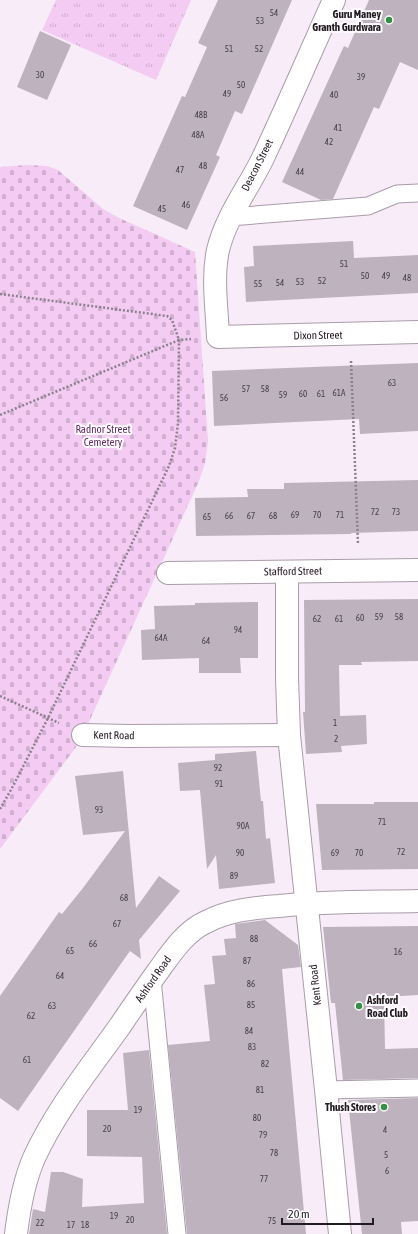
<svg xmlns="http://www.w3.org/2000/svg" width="418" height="1234" font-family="'Asap Condensed',sans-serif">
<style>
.grass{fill:url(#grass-tufts)}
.cemetery{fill:url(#cemetery-stones)}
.building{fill:#bdb2bd}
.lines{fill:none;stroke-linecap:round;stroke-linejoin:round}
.service-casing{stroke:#a89da8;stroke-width:19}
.minor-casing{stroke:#a89da8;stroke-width:24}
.path{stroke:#8b828b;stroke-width:2.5;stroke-dasharray:2 2;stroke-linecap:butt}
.service{stroke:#fff;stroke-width:17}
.minor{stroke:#fff;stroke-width:22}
.poi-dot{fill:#359042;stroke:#fffdff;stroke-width:1.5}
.labels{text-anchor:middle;stroke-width:4;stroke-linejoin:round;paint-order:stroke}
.number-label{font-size:9px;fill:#484248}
.poi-label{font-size:11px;font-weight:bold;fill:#211c21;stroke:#fffdff;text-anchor:end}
.street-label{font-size:11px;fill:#211c21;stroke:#fffdff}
.park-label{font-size:11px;fill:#632f65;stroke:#fffdff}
</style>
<defs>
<pattern id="grass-tufts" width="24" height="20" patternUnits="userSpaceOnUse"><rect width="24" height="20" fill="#f3cbf3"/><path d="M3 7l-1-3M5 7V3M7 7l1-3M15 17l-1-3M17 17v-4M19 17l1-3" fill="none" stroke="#d0aed0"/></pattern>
<pattern id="cemetery-stones" width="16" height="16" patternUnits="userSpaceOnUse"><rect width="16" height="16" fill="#f3cbf3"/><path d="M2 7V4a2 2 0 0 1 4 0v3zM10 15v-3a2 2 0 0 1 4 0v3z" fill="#d0aed0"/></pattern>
</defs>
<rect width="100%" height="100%" fill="#f8ecf8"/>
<polygon class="grass" points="56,0 191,0 156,80 42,30"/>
<polygon class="cemetery" points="27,165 47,166 58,170 103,209 119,218 195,252 208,441 205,463 199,481 83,735 76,747 0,849 0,167"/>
<g class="building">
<polygon points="218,0 292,0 242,114 235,111 216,155 220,157 187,230 133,206 182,96 185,97 207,47 198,43"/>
<polygon points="369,0 418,0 418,70 400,62 379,109 374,107 333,199 321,200 282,182 344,46 348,48"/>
<polygon points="40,31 71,45 47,100 17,87"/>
<polygon points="353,241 354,258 418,255 418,293 246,302 244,267 254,266 253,246"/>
<polygon points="418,363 418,431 360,434 359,419 214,426 212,371"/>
<polygon points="418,480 418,531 351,533 351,534 196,536 195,498 248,497 247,489 284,489 284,483"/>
<polygon points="418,599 418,661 361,662 362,665 339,665 340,716 366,715 367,744 341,746 342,752 306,754 303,712 305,712 304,600"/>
<polygon points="258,602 258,658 240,658 241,673 199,673 199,658 142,660 141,630 155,629 154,606 195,605 195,603"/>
<polygon points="256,751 261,801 263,801 266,839 270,838 275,883 219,889 216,855 207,869 200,790 180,791 178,763 215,760 215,754"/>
<polygon points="123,771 136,908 159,876 180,891 139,940 141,959 130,951 125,958 18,1111 0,1098 0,996 59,912 62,914 83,888 125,831 83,835 75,776"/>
<polygon points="374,802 418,802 418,869 322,870 316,804 374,804"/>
<polygon points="265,920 298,945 301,967 282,969 306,1234 187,1234 168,1045 210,1041 204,985 215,984 212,956 226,955 224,939 236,938 235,924"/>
<polygon points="418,926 418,995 384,997 385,1049 418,1048 418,1078 343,1080 335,1003 331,1003 323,927"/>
<polygon points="149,1050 167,1234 29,1234 33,1209 45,1212 51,1172 63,1172 83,1179 82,1207 144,1203 142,1157 87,1156 87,1110 128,1110 123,1053"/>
<polygon points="418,1098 418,1221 401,1222 402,1234 362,1234 348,1100"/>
</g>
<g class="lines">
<g class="service-casing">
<g id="service">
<polyline points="230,217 368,206 397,194 418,193"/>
<polyline points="152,979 177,1234"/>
<polyline points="326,1090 418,1088"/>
</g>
</g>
<g class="minor-casing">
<g id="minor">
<path d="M 334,0 C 310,53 287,107 262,160 C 247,190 226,217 218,250 C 212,278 217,309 218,337 L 418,332"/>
<polyline points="287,572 287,678 289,735 326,1090 340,1234"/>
<polyline points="168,573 418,570"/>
<polyline points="83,735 129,736 289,735"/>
<path d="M 16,1234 C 19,1209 24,1181 34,1158 C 56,1110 90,1068 120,1026 C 132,1008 144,991 156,974 C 170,955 184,932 206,922 C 229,910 253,908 279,906 C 325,901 372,902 418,901"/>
</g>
</g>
<g class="path">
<polyline points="0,294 167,316 172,320 179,340 0,415"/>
<polyline points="351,361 358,544"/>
<polyline points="0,696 59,723"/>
<polyline points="0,809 12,788 48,718 169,466 175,448 178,423 179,340 191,339"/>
</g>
<use href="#service" class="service"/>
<use href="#minor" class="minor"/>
</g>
<g class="poi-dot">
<circle cx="389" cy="20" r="4"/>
<circle cx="359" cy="1006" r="4"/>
<circle cx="384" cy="1107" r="4"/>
</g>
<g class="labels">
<g class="number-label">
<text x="274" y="16">54</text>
<text x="260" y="24">53</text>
<text x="229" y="52">51</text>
<text x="259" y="52">52</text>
<text x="40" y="78">30</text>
<text x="361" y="80">39</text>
<text x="241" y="88">50</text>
<text x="227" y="97">49</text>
<text x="334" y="98">40</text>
<text x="201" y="118">48B</text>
<text x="338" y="131">41</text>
<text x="198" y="138">48A</text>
<text x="329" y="145">42</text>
<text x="203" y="169">48</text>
<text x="180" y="173">47</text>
<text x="300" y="175">44</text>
<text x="186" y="208">46</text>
<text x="162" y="212">45</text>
<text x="344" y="267">51</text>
<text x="365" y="279">50</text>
<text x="386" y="279">49</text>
<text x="407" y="281">48</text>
<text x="322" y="284">52</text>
<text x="300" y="285">53</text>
<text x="280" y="286">54</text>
<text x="258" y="287">55</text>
<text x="392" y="386">63</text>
<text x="246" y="392">57</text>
<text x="265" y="392">58</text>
<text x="339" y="396">61A</text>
<text x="303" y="397">60</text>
<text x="321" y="397">61</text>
<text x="283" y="398">59</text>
<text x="224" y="401">56</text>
<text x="375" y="515">72</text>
<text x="396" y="515">73</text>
<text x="295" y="518">69</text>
<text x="317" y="518">70</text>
<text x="340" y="518">71</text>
<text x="229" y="519">66</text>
<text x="251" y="519">67</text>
<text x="273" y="519">68</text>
<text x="207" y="520">65</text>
<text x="379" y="620">59</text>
<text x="399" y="620">58</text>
<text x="360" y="621">60</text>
<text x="317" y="622">62</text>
<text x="339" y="622">61</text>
<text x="238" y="633">94</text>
<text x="161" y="641">64A</text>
<text x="206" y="644">64</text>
<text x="335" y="726">1</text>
<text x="336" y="742">2</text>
<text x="218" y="771">92</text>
<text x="219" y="787">91</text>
<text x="99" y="813">93</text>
<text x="382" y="825">71</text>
<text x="243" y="829">90A</text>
<text x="401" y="855">72</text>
<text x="240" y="856">90</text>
<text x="335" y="856">69</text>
<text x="359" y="856">70</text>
<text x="234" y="879">89</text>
<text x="124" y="901">68</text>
<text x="117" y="927">67</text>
<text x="254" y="942">88</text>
<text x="93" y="947">66</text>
<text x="70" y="954">65</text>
<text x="398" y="955">16</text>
<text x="247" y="964">87</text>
<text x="60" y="979">64</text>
<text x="251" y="987">86</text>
<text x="251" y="1008">85</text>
<text x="52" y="1009">63</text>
<text x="31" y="1019">62</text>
<text x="249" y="1034">84</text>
<text x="252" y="1050">83</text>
<text x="27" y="1063">61</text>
<text x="265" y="1067">82</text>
<text x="260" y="1093">81</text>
<text x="138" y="1113">19</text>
<text x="257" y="1121">80</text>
<text x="107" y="1132">20</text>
<text x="385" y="1133">4</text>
<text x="263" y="1138">79</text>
<text x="274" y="1156">78</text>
<text x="386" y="1158">5</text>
<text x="387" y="1174">6</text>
<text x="264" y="1182">77</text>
<text x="114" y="1219">19</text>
<text x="130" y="1223">20</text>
<text x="272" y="1224">75</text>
<text x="40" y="1226">22</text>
<text x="71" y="1228">17</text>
<text x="85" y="1228">18</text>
</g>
<g class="poi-label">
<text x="381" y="18">Guru Maney<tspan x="381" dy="13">Granth Gurdwara</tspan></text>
<text x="367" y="1004" text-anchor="start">Ashford<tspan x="367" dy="13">Road Club</tspan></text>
<text x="376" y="1111">Thush Stores</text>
</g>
<g class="street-label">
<text transform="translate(257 165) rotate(-63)" y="4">Deacon Street</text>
<text transform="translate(318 335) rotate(-1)" y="4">Dixon Street</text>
<text transform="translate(293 571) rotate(-1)" y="4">Stafford Street</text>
<text transform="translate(114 735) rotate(1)" y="4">Kent Road</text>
<text transform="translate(153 979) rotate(-55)" y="4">Ashford Road</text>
<text transform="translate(315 985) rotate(-96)" y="4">Kent Road</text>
</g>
<g class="park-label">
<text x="103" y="433">Radnor Street<tspan x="103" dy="13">Cemetery</tspan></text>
</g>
</g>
<path d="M282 1218v6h91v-6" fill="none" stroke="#211c21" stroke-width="2"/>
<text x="288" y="1218" font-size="12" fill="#211c21" stroke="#fffdff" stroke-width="3" paint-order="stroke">20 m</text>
</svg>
